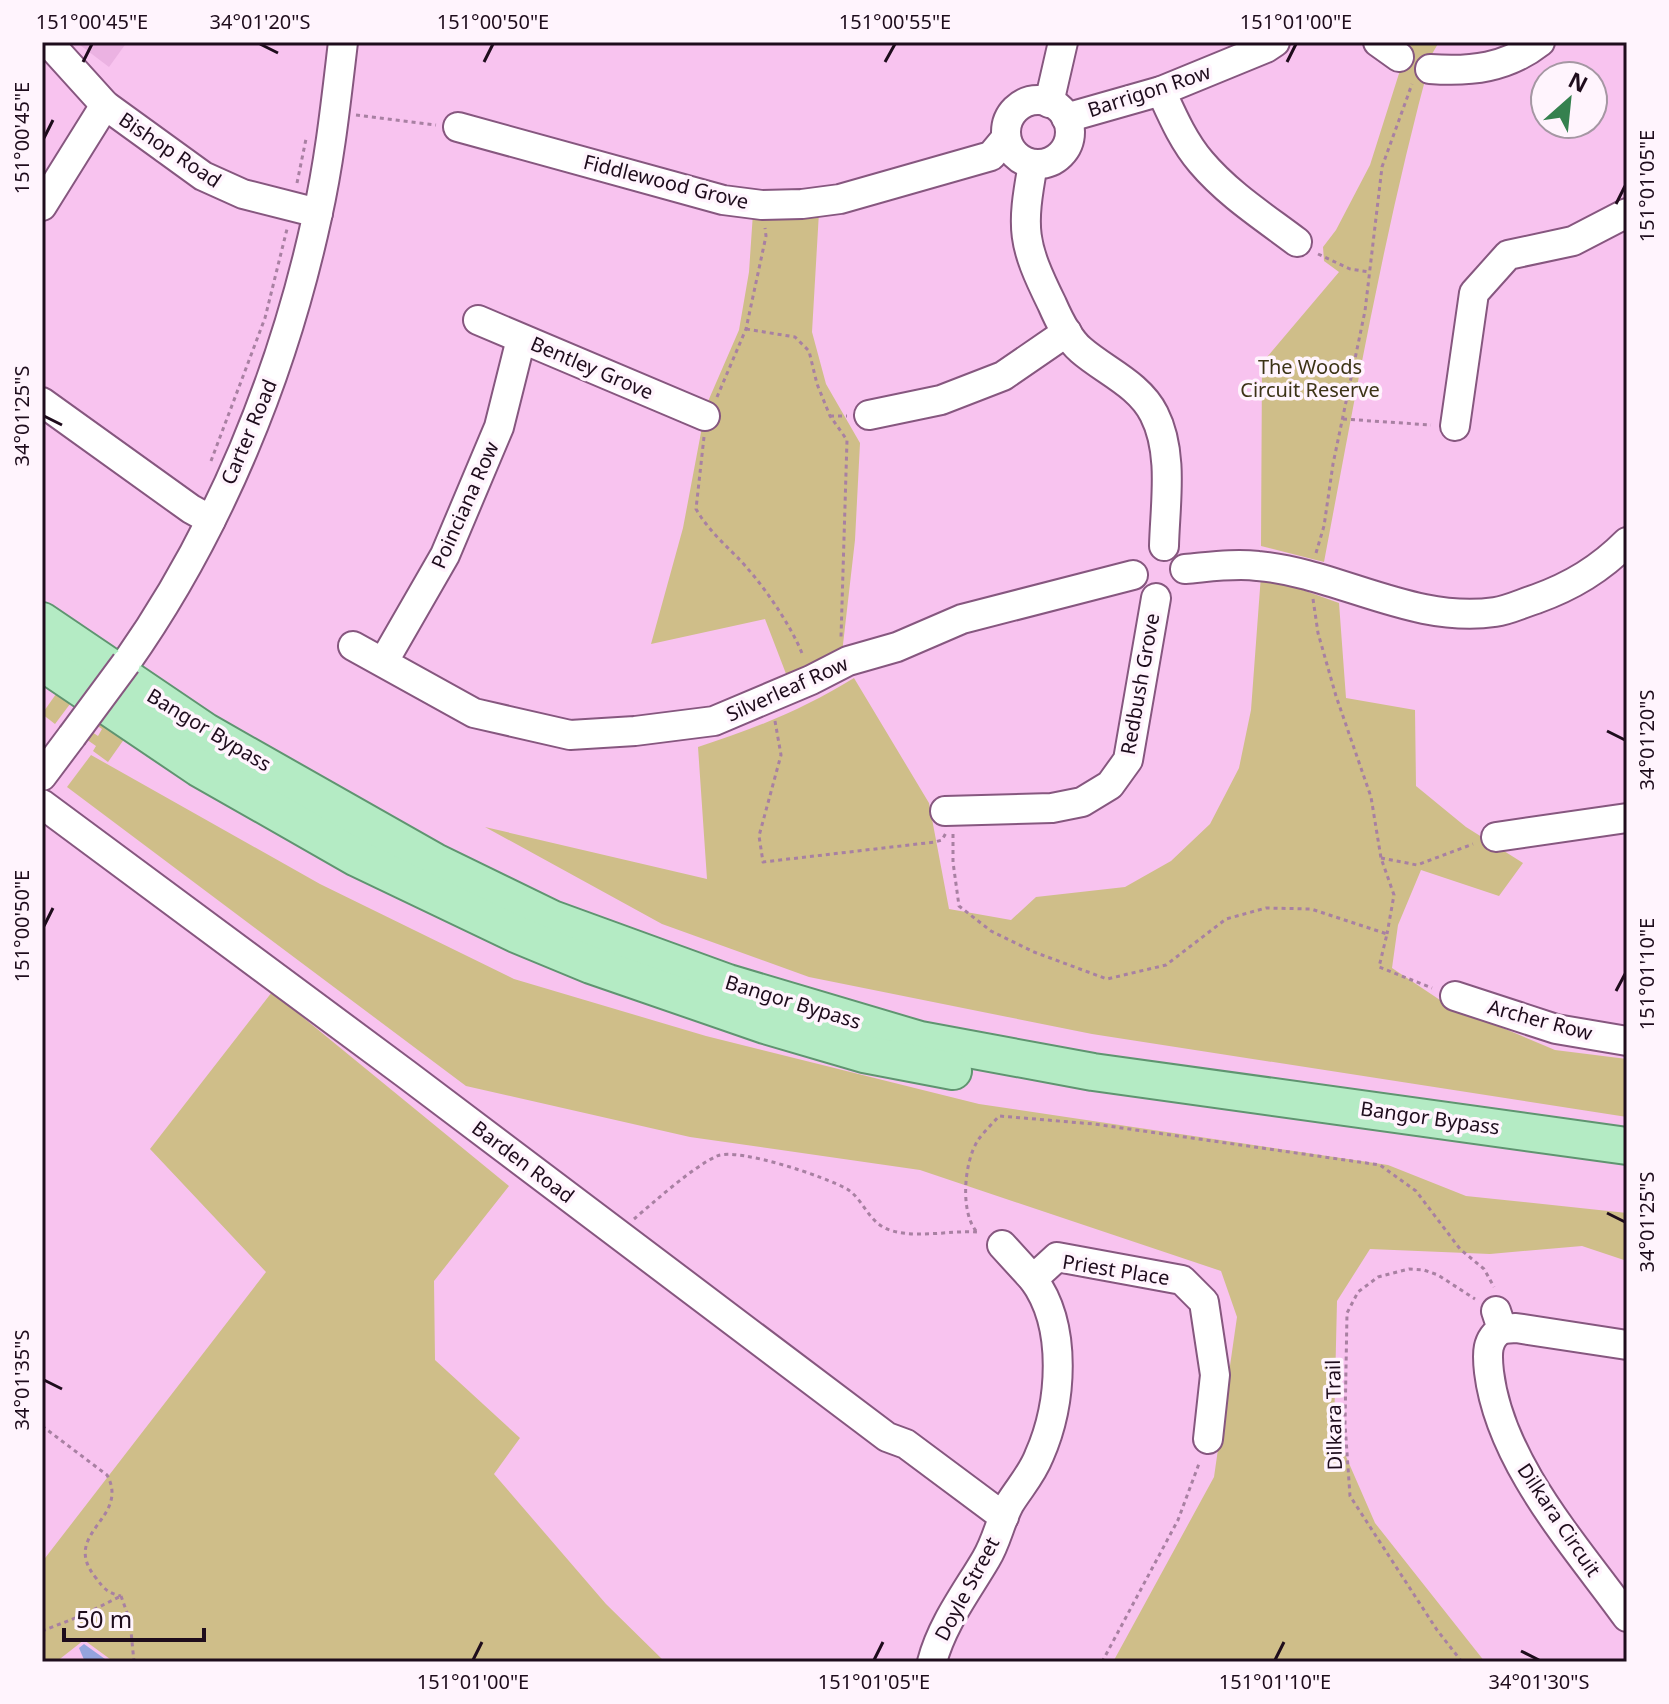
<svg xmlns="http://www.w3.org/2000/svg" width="1669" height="1704" font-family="'Noto Sans',sans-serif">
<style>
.built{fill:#ebb2e2}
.green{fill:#cfbe89}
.water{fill:#94a3dd}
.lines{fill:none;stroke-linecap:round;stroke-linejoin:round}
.minor-casing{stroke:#86577f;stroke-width:32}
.major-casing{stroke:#5f9470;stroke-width:40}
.path{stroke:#a880a2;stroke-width:3;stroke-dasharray:4 4;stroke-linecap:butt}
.minor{stroke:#fff;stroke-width:28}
.major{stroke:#b4ebc4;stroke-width:36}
.minor-bridge-casing{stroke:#86577f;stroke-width:32;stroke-linecap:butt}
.minor-bridge{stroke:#fff;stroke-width:28}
.ticks{fill:none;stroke:#1e0c1c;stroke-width:3}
.labels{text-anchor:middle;stroke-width:7;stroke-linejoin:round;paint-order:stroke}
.street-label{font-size:20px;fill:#1e0c1c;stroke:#fff4fd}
.park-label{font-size:20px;fill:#3c3316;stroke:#fff4fd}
.neatline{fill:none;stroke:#1e0c1c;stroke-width:3}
.ticks-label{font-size:20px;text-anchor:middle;fill:#1e0c1c}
</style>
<rect width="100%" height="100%" fill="#f8c3ef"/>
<polygon class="built" points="76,42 127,42 109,67"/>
<g class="green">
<path d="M 1409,42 L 1439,42 L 1432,54 C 1386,222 1356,392 1324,562 L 1261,546 L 1262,363 L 1339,272 L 1324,261 L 1323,247 L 1336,230 L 1370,165 Z"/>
<polygon points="819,212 812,332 826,384 860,443 855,540 842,653 788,679 765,619 651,644 683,528 706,406 739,330 749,272 753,213"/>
<path d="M 1261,575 L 1339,603 L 1346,698 L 1415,710 L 1416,786 L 1466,827 L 1523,863 L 1499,896 L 1421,870 L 1398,925 L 1392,968 L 1446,1004 L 1555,1050 L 1627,1059 L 1627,1117 L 1092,1034 L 809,977 L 662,924 L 485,827 L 707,879 L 698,747 C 754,729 804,709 854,678 L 929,803 L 949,909 L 1011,920 L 1036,897 L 1125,887 L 1171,861 L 1210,824 L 1239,768 L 1251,710 Z"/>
<polygon points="94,640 79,692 55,724 42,714"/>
<polygon points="161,687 108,762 93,751 96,746 86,739 92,732 98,736 102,729 96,725 123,691"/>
<polygon points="91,755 320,884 514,979 706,1036 979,1104 1388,1165 1466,1196 1627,1213 1627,1261 1582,1246 1490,1254 1370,1249 1337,1301 1334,1429 1375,1523 1485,1662 1113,1662 1214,1477 1237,1317 1221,1271 920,1170 690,1137 466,1086 67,787"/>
<polygon points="272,992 509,1186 434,1281 435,1360 520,1438 494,1474 606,1604 665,1662 114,1662 84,1640 56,1662 42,1662 42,1562 266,1272 150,1149"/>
</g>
<polygon class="water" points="84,1644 105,1659 106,1662 85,1662 79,1648"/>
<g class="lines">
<g class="minor-casing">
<g id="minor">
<polyline points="48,42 105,105 203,176 243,194 318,213"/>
<polyline points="1378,42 1399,57"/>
<path d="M 1430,69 C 1471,72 1507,68 1540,42"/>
<path d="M 1161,91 C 1172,115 1183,141 1201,162 C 1228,194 1264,217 1297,242"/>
<circle cx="1038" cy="132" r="32"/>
<polyline points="1049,103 1063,42"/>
<polyline points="1066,118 1161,91 1266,48 1275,42"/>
<polyline points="458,127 723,200 762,205 802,204 840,199 991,156 1006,138"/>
<path d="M 1033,164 C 1021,230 1022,243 1052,304 C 1059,320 1068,339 1081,350 C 1105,371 1139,384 1154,414 C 1174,453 1165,504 1164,546"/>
<polyline points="42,206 105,105"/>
<polyline points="478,320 705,416"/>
<polyline points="42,402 191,509 211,520"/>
<polyline points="869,415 941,400 1003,376 1067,332"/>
<polyline points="1455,426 1474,293 1508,255 1573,241 1627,213"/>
<path d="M 1185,569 C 1209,567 1234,563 1258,566 C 1338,573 1413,624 1495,612 C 1509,610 1523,603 1536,599 C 1572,586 1600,569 1627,542"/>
<polyline points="353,646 474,713 570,735 635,731 714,721 811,680 848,661 897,647 962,619 1133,575"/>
<polyline points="384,661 445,555 499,427 521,339"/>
<path d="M 126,663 C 219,531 283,374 317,217 C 330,159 336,101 343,42"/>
<polyline points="42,776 72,736"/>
<polyline points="42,804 406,1074 887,1437 906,1444 1004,1517"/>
<polyline points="945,811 1052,808 1082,802 1110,785 1128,760 1156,598"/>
<polyline points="1496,837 1627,818"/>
<polyline points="1455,996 1556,1029 1627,1041"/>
<polyline points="1002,1245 1033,1279"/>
<path d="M 1496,1311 L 1502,1329 C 1486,1339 1487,1354 1489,1372 C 1500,1463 1575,1545 1627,1617"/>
<polyline points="1502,1329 1516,1328 1627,1345"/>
<path d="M 932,1662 C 942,1624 966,1593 986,1559 C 997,1541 1000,1521 1010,1503 C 1020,1487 1032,1474 1039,1456 C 1062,1404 1068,1326 1033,1279 L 1057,1257 L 1182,1280 L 1204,1302 L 1215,1375 L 1208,1439"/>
</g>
</g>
<g class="major-casing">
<g id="major">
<polyline points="42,621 206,732 435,862 552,919 728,983 920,1040 1093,1072 1627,1146"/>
<polyline points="42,662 199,768 357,858 516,934 591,965 765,1025 864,1054 953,1071"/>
</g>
</g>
<g class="path">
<polyline points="356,115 436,125"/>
<polyline points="297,183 306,139"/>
<polyline points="1318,254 1350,269 1369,272"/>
<polyline points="746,329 795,337 809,351 817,384 830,416 847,440 841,637"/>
<polyline points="717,397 746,329 766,236 765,228"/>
<polyline points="830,416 847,416"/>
<polyline points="1343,419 1431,425"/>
<path d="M 704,437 L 696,509 C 707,528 721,541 737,557 C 760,580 792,626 803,656"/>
<polyline points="211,461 265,318 287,229"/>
<polyline points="1316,553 1324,526 1333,464 1365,311 1382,167 1412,84"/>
<polyline points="1313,599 1318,633 1336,696 1371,797 1381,858 1394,895 1387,934"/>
<polyline points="775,721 781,755 759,836 763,862 935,842 942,840 946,833"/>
<polyline points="953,834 953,862 959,906 991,931 1034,952 1107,979 1166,965 1226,919 1266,908 1311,909 1387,934 1379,967 1432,988"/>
<polyline points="1381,858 1417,865 1473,844"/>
<path d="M 634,1219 C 654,1202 694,1166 717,1156 C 738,1147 826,1177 847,1189 C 862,1198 868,1220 885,1228 C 909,1240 951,1230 977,1232"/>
<path d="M 976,1231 C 960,1211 964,1162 978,1140 C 984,1132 992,1124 999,1116 L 1094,1124 L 1380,1165 L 1416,1191 L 1460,1249 L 1484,1269 L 1494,1287"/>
<path d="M 42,1426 L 107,1475 C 131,1519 59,1533 96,1578 C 104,1589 108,1593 121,1596"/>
<polyline points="121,1596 130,1621 134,1662"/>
<polyline points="42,1631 83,1615 119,1597"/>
<polyline points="1102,1662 1178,1520 1200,1461"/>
<polyline points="1462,1662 1437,1630 1350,1496 1345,1424 1347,1313 1358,1292 1378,1277 1409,1269 1424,1270 1438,1275 1475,1299"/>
</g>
<use href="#minor" class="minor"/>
<use href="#major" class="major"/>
<g class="minor-bridge-casing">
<polyline id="minor-bridge" points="72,736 126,663"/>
</g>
<use href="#minor-bridge" class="minor-bridge"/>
</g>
<path class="ticks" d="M 260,44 L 278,53M 83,62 L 92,44M 484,62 L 493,44M 885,62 L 895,44M 1287,62 L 1296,44M 44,138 L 53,120M 1616,204 L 1625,186M 44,416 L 62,425M 1607,731 L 1625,740M 44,926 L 53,908M 1616,991 L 1625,974M 1607,1213 L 1625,1222M 44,1380 L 62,1389M 1521,1651 L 1539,1660M 473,1660 L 482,1642M 874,1660 L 883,1642M 1275,1660 L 1284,1642"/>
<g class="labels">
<g class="street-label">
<text transform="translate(1149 91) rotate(-18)" y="7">Barrigon Row</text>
<text transform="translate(170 150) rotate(34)" y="7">Bishop Road</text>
<text transform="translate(666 182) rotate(14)" y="7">Fiddlewood Grove</text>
<text transform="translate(592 368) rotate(23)" y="7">Bentley Grove</text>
<text transform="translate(249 432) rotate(-67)" y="7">Carter Road</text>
<text transform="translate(465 505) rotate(-66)" y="7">Poinciana Row</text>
<text transform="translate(1140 684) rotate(-80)" y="7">Redbush Grove</text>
<text transform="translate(787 689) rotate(-24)" y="7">Silverleaf Row</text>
<text transform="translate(209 730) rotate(31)" y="7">Bangor Bypass</text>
<text transform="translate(793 1002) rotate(17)" y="7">Bangor Bypass</text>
<text transform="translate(1540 1020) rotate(15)" y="7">Archer Row</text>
<text transform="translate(1430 1118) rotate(8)" y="7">Bangor Bypass</text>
<text transform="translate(523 1162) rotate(37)" y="7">Barden Road</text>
<text transform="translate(1116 1270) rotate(9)" y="7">Priest Place</text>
<text transform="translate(1334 1415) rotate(-91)" y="7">Dilkara Trail</text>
<text transform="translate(1559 1520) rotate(56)" y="7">Dilkara Circuit</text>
<text transform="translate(967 1589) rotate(-62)" y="7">Doyle Street</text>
</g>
<g class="park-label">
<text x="1310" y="374">The Woods<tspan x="1310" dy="23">Circuit Reserve</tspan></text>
</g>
</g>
<rect width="1669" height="1704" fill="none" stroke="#fff4fd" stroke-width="88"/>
<g transform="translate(1569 100) rotate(27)"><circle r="38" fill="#fff4fd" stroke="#a597a3" stroke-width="2"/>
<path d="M0-6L14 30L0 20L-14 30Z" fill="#35814f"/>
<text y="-12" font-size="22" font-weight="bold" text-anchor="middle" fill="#1e0c1c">N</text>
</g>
<path d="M64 1628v12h140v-12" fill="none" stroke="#1e0c1c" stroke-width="4"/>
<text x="76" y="1628" font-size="24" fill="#1e0c1c" stroke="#fff4fd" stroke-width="6" paint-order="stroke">50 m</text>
<rect x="44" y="44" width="1581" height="1616" class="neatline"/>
<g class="ticks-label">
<text x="92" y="29">151°00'45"E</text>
<text x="260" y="29">34°01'20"S</text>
<text x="493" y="29">151°00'50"E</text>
<text x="895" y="29">151°00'55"E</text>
<text x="1296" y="29">151°01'00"E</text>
<text transform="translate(22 138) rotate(-90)" y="7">151°00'45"E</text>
<text transform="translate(1647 186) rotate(-90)" y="7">151°01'05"E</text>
<text transform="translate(22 416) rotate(-90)" y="7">34°01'25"S</text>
<text transform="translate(1647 740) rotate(-90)" y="7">34°01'20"S</text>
<text transform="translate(22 926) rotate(-90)" y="7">151°00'50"E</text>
<text transform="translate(1647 974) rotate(-90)" y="7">151°01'10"E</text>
<text transform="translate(1647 1222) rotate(-90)" y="7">34°01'25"S</text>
<text transform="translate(22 1380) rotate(-90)" y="7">34°01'35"S</text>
<text x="473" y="1689">151°01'00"E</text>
<text x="874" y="1689">151°01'05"E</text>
<text x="1275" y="1689">151°01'10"E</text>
<text x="1539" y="1689">34°01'30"S</text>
</g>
</svg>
